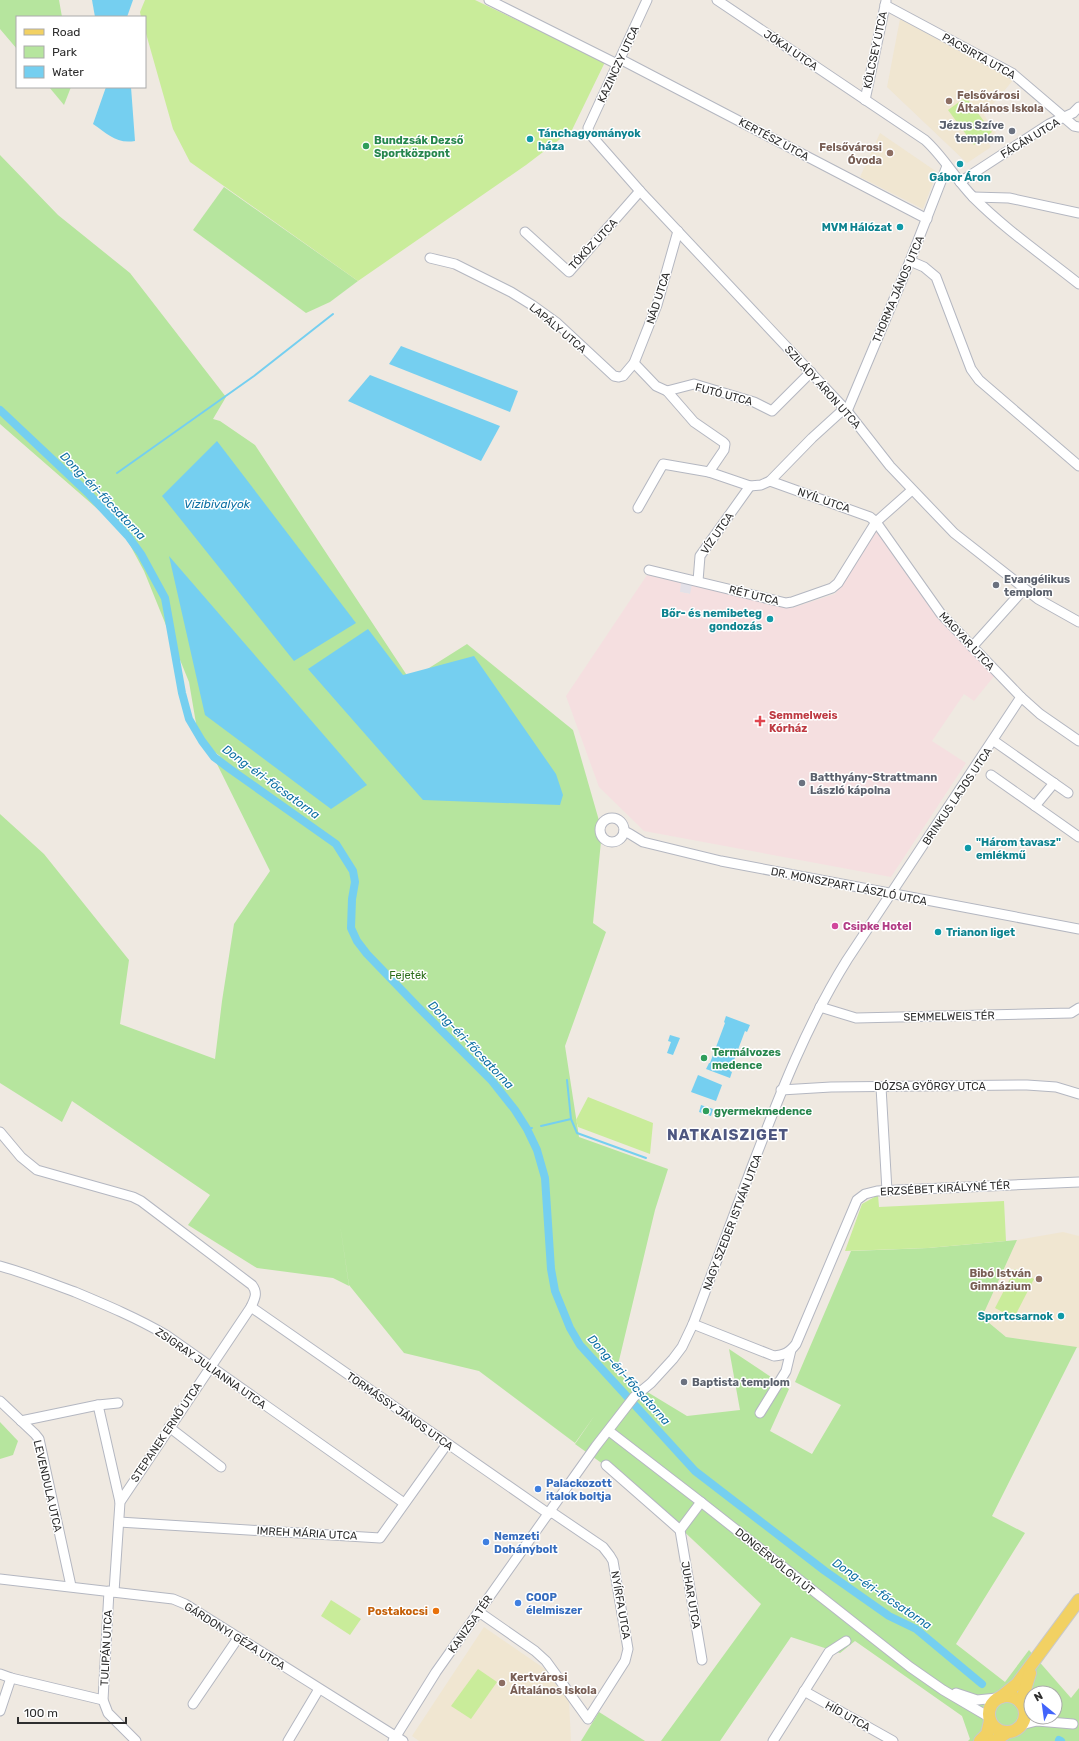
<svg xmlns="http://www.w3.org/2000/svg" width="1079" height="1741" font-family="Rubik,sans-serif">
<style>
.industrial{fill:#e3e1e8}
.education{fill:#f0e6d1}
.medical{fill:#f5dfe0}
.green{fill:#b6e59e;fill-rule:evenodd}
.pitch{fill:#c9ec9a}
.water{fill:#75cff0}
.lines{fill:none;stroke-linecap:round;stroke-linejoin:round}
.stream{stroke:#75cff0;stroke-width:2}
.canal{stroke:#75cff0;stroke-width:8}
.minor-casing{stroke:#b4b7c1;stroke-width:11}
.major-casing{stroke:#c9c9c9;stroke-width:14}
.minor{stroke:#fff;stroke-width:9}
.major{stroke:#f2d163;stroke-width:12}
.education-dot{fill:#8d6e63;stroke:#fff;stroke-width:1.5}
.worship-dot{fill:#6b7280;stroke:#fff;stroke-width:1.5}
.culture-dot{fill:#0f9aa8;stroke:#fff;stroke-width:1.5}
.leisure-dot{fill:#2e9e5b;stroke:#fff;stroke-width:1.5}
.health-dot{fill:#e0444e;stroke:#fff;stroke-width:1.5}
.hotel-dot{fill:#d1479c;stroke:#fff;stroke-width:1.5}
.shop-dot{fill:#3f7fe0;stroke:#fff;stroke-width:1.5}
.food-dot{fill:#e8710a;stroke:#fff;stroke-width:1.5}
.labels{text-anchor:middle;stroke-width:3;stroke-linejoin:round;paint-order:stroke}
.street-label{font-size:11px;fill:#2e2e2e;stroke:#fff}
.education-label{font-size:11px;font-weight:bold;fill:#785e54;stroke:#fff;text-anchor:start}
.worship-label{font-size:11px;font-weight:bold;fill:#5b616d;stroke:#fff;text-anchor:start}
.culture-label{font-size:11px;font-weight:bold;fill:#0d838f;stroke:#fff;text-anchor:start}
.leisure-label{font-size:11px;font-weight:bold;fill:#27864d;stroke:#fff;text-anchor:start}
.health-label{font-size:11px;font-weight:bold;fill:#be3a42;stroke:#fff;text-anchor:start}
.hotel-label{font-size:11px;font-weight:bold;fill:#b23c85;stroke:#fff;text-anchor:start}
.park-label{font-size:11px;fill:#2c6e1b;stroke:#fff}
.shop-label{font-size:11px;font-weight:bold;fill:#366cbe;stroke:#fff;text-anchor:start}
.food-label{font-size:11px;font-weight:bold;fill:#c56008;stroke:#fff;text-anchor:end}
.water-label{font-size:12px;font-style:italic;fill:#0d6fa3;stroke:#fff}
.district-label{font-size:15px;font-weight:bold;letter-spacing:1px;fill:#4d5680;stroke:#fff}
</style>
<rect width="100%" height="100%" fill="#efe9e1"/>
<polygon class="industrial" points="681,583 692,585 691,594 679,592"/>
<g class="education">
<polygon points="900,19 1014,79 984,115 996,133 986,139 991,147 967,163 887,87"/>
<polygon points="880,133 937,172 923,209 860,177"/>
<polygon points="1063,1232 1079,1236 1079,1348 1006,1337 982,1317 1017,1240"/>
<polygon points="484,1627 545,1669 569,1701 571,1741 419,1741 412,1736"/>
</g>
<polygon class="medical" points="876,531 938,619 995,675 974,701 964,694 932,741 966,763 891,877 644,831 599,787 566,696 647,575 681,583 680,592 690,594 692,585 792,608 835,594"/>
<g class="green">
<polygon points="0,0 59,0 62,17 17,17 17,49 0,29"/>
<polygon points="49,87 71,87 64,105"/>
<path d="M 0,155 L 58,215 L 130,273 L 226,397 L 213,419 L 220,421 L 255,445 L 410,680 L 467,644 L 573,730 L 602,831 L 593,923 L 606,932 L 565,1046 L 579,1137 L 668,1169 L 655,1210 L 616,1373 L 687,1416 L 740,1410 L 729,1349 L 789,1389 L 770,1431 L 812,1454 L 841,1405 L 795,1382 L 851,1251 L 928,1248 L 1017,1240 L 982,1317 L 1006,1337 L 1077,1347 L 992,1516 L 1025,1533 L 956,1644 L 1005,1682 L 1029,1650 L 1071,1698 L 1079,1688 L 1079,1741 L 968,1741 L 970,1739 L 962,1716 L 855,1641 L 840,1653 L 791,1637 L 720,1741 L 661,1741 L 761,1604 L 642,1492 L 575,1444 L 595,1415 L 575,1443 L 479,1371 L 404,1353 L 349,1285 L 339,1218 L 349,1286 L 333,1278 L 257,1268 L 188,1225 L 210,1195 L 72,1101 L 62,1122 L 0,1083 L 0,814 L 44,854 L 129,960 L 120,1024 L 215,1059 L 222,1001 L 234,924 L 270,871 L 217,764 L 220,756 L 199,741 L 189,682 L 144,571 L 109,506 L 101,512 L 0,424 ZM 1031,1693 L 1055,1693 L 1055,1717 L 1031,1717 Z"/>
<polygon points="224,187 358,281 330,302 306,313 193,230"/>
<polygon points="0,1422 18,1441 13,1455 0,1459"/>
<polygon points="599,1712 645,1741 581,1741"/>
</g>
<g class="pitch">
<polygon points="145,0 475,0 605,62 572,130 526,165 358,281 190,162 173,129 145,30 145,17 141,17 140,12"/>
<polygon points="966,97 992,132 974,145 948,110"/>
<polygon points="588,1097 653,1123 650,1154 578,1127 576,1120"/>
<polygon points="878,1195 879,1207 1004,1201 1006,1241 928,1248 845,1251 862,1204"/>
<polygon points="1015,1269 1034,1279 1014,1318 995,1308"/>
<polygon points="331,1600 361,1619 350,1635 321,1616"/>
<polygon points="478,1669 497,1682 471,1719 451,1706"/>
</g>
<g class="water">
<polygon points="92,0 133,0 127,17 95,17"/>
<path d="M 106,87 L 131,87 L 135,141 C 116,144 108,134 93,124 Z"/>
<polygon points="401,346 518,391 510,412 389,364"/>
<polygon points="370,375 500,426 481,461 348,401"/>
<polygon points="217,441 356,623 294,661 162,496"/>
<polygon points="169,556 367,785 331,809 205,715"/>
<polygon points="368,629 403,675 474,656 556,774 563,795 560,805 423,800 308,669"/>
<polygon points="726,1016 750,1025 747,1032 745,1031 730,1071 732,1072 730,1078 706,1069 709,1063 710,1063 725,1023 724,1022"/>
<polygon points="670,1035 680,1038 673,1055 667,1053 671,1042 668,1041"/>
<polygon points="698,1075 722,1085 716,1101 691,1092"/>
<polygon points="701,1105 713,1109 711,1116 699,1112"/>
</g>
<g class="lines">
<g class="stream">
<polyline points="117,473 254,376 333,314"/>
<polyline points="567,1080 571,1119"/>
<polyline points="541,1126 571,1119 577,1133 646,1158"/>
<polyline points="527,1129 532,1128"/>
</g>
<g class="canal">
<polyline points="0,410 87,492 128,536 141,554 165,598 182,693 189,719 202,741 214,757 230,769 336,844 353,871 355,882 352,899 351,928 357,941 367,954 418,1007 492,1081 515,1110 527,1129 537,1150 545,1178 551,1269 555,1291 570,1328 580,1345 695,1471 825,1571 889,1616 916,1629 982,1684"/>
<polyline points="1059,1740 1061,1741"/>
</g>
<g class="minor-casing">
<g id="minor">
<polyline points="489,0 617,64"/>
<polyline points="647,0 588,128 589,133 640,191 847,411 890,466 954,533 1038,599 1079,622"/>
<path d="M 717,0 L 925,140 C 944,157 956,180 974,198 C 1006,230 1044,256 1079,284"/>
<polyline points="885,5 1012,73 1074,126 1079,127"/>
<polyline points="620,59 927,219"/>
<polyline points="865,100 886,1"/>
<polyline points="960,182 1049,124 1073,113 1079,107"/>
<polyline points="973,197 1009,198 1079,213"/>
<polyline points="525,232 569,272 640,191"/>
<polyline points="430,258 455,264 511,292 532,305 557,323 614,376 619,377 623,376 634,363 657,305 678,231"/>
<polyline points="910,261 924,267 936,277 971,369 979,380 1079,466"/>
<polyline points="634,363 656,386 667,391 694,422 723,442 725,444 724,450 709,472 663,464 638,508"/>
<polyline points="667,391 694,384 754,402 772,411 811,372"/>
<polyline points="847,411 910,261 947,166"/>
<polyline points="709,472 750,486 761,485 770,481 812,438 845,408"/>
<polyline points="770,481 870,517 876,522 941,614 1021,697 1040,714 1079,741"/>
<polyline points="649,570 786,603 792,602 832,588 838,583 876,522 912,490"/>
<polyline points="698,581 700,556 750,486"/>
<polyline points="972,647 1024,589"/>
<polyline points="994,741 1068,793"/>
<polyline points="991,775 1079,837"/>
<polyline points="1035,806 1054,783"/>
<circle cx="612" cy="830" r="12"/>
<polyline points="624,831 630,834 643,842 721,861 1079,929"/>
<polyline points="820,1007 856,1018 1071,1013 1079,1008"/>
<polyline points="881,1087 887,1191"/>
<polyline points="781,1090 831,1087 1027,1085 1056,1087 1079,1094"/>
<path d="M 0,1132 L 21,1157 L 37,1170 L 133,1197 L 141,1201 L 252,1285 C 258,1293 255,1298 251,1307 L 120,1502 L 114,1592"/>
<path d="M 0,1266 C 26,1273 50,1283 75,1292 C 106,1305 137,1318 166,1335 L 404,1503"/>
<polyline points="251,1307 549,1514"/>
<path d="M 693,1324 L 774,1356 C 784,1355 789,1353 796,1344 L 857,1200 L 865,1194 L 877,1191 L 1079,1182"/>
<polyline points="0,1401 35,1434 39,1439 71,1586"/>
<polyline points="98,1405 118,1403"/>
<polyline points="760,1413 786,1371 791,1350"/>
<polyline points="21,1421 98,1405 120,1502"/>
<polyline points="169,1427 221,1467"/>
<polyline points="609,1431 701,1502 910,1667 943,1690 989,1717"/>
<polyline points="606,1465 680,1530"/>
<polyline points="701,1502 680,1530 702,1660"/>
<polyline points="119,1522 380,1538 447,1444"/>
<polyline points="0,1579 173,1599 185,1604 403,1741"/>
<polyline points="109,1591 103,1700 108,1713 136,1741"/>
<polyline points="479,1612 535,1651 546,1661 588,1719 625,1661 628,1649 613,1561 610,1556 603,1547 550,1511"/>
<polyline points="0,1674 11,1678 103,1700"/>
<polyline points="804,1691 893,1741"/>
<polyline points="956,1693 977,1700 997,1698"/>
<polyline points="193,1704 238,1638"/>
<polyline points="1023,1706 1031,1710"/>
<polyline points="0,1711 11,1678"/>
<polyline points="1021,1725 1037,1721 1073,1724"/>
<polyline points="288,1741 319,1689"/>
<path d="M 393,1741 L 436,1672 L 596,1446 L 634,1397 L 651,1383 L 673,1359 L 682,1347 L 693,1324 C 713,1271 733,1217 753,1164 C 780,1094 807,1024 847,960 L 1021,697"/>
<polyline points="773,1741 829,1652 846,1641"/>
</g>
</g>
<g class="major-casing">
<g id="major">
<circle cx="1007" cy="1714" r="18"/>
<polyline points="1001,1697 1017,1684 1079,1600"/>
<polyline points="1021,1703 1030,1673"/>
<polyline points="980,1741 987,1734 990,1721"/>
<polyline points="994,1741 1008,1732"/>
</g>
</g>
<use href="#minor" class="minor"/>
<use href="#major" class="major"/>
</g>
<g class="education-dot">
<circle cx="949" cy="101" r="4"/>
<circle cx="890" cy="153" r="4"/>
<circle cx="1039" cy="1279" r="4"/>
<circle cx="502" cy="1683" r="4"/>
</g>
<g class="worship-dot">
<circle cx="1012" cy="131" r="4"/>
<circle cx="996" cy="585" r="4"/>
<circle cx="802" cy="783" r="4"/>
<circle cx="684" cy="1382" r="4"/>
</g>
<g class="culture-dot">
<circle cx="530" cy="139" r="4"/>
<circle cx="960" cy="164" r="4"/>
<circle cx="900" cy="227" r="4"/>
<circle cx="770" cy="619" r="4"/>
<circle cx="968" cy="848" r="4"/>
<circle cx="938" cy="932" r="4"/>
<circle cx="1061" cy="1316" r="4"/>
</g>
<g class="leisure-dot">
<circle cx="366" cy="146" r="4"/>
<circle cx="704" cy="1058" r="4"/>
<circle cx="706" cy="1111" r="4"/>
</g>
<path class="health-dot" d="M758 715h4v4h4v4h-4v4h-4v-4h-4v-4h4z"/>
<circle class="hotel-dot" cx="835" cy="926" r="4"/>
<g class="shop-dot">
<circle cx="538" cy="1489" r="4"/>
<circle cx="486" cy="1542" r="4"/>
<circle cx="518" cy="1603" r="4"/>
</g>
<circle class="food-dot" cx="436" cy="1611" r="4"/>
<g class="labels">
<g class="street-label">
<text transform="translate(791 50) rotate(34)" y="4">JÓKAI UTCA</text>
<text transform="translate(875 50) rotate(-78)" y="4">KÖLCSEY UTCA</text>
<text transform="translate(979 56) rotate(29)" y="4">PACSIRTA UTCA</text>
<text transform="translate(618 64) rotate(-65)" y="4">KAZINCZY UTCA</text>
<text transform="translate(1030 138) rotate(-31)" y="4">FÁCÁN UTCA</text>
<text transform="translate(774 139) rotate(28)" y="4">KERTÉSZ UTCA</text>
<text transform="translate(593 244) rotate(-47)" y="4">TÓKÖZ UTCA</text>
<text transform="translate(898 289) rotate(-67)" y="4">THORMA JÁNOS UTCA</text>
<text transform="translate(658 298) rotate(-72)" y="4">NÁD UTCA</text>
<text transform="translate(558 328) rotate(40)" y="4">LAPÁLY UTCA</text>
<text transform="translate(823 387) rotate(48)" y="4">SZILÁDY ÁRON UTCA</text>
<text transform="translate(724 394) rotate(15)" y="4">FUTÓ UTCA</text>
<text transform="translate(824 500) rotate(19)" y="4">NYÍL UTCA</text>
<text transform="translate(717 533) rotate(-55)" y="4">VÍZ UTCA</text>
<text transform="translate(754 595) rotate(14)" y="4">RÉT UTCA</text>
<text transform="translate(967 641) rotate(47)" y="4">MAGYAR UTCA</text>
<text transform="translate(957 796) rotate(-56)" y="4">BRINKUS LAJOS UTCA</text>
<text transform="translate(849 886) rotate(11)" y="4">DR. MONSZPART LÁSZLÓ UTCA</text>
<text transform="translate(949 1016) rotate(-1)" y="4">SEMMELWEIS TÉR</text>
<text x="930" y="1090">DÓZSA GYÖRGY UTCA</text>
<text transform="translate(945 1188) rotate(-3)" y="4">ERZSÉBET KIRÁLYNÉ TÉR</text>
<text transform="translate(732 1222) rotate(-69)" y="4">NAGY SZEDER ISTVÁN UTCA</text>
<text transform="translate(211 1368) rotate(35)" y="4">ZSIGRAY JULIANNA UTCA</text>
<text transform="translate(400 1411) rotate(35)" y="4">TORMÁSSY JÁNOS UTCA</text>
<text transform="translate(166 1432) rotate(-56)" y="4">STEPANEK ERNŐ UTCA</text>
<text transform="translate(48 1486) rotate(77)" y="4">LEVENDULA UTCA</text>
<text transform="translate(307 1533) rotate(3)" y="4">IMREH MÁRIA UTCA</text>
<text transform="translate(775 1561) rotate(39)" y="4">DONGÉRVÖLGYI ÚT</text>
<text transform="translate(691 1595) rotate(80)" y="4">JUHAR UTCA</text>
<text transform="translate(621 1605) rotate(80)" y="4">NYÍRFA UTCA</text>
<text transform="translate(470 1624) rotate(-55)" y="4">KANIZSA TÉR</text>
<text transform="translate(235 1636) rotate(32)" y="4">GÁRDONYI GÉZA UTCA</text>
<text transform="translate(106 1648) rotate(-87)" y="4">TULIPÁN UTCA</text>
<text transform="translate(848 1716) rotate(29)" y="4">HÍD UTCA</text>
</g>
<g class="education-label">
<text x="957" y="99">Felsővárosi<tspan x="957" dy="13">Általános Iskola</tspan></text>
<text x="882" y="151" text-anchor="end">Felsővárosi<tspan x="882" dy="13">Óvoda</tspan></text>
<text x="1031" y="1277" text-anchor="end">Bibó István<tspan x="1031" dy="13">Gimnázium</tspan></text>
<text x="510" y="1681">Kertvárosi<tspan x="510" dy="13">Általános Iskola</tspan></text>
</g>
<g class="worship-label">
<text x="1004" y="129" text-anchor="end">Jézus Szíve<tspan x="1004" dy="13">templom</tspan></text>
<text x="1004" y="583">Evangélikus<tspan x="1004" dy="13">templom</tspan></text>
<text x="810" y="781">Batthyány-Strattmann<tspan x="810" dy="13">László kápolna</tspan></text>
<text x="692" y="1386">Baptista templom</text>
</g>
<g class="culture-label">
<text x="538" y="137">Tánchagyományok<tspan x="538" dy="13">háza</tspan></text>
<text x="960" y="181" text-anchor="middle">Gábor Áron</text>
<text x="892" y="231" text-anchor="end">MVM Hálózat</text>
<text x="762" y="617" text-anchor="end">Bőr- és nemibeteg<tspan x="762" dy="13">gondozás</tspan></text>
<text x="976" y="846">"Három tavasz"<tspan x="976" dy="13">emlékmű</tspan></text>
<text x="946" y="936">Trianon liget</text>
<text x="1053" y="1320" text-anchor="end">Sportcsarnok</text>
</g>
<g class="leisure-label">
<text x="374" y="144">Bundzsák Dezső<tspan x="374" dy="13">Sportközpont</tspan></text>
<text x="712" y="1056">Termálvozes<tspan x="712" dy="13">medence</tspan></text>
<text x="714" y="1115">gyermekmedence</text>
</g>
<g class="health-label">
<text x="769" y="719">Semmelweis<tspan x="769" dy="13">Kórház</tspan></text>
</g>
<g class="hotel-label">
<text x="843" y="930">Csipke Hotel</text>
</g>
<g class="park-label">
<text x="408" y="979">Fejeték</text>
</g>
<g class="shop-label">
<text x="546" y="1487">Palackozott<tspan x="546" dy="13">italok boltja</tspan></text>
<text x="494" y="1540">Nemzeti<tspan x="494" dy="13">Dohánybolt</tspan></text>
<text x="526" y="1601">COOP<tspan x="526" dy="13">élelmiszer</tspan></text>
</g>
<g class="food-label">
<text x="428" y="1615">Postakocsi</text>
</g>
<g class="water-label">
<text transform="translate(103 496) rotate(46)" y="4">Dong-éri-főcsatorna</text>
<text x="217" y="508">Vízibivalyok</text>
<text transform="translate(271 782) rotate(36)" y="4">Dong-éri-főcsatorna</text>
<text transform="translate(471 1045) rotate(46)" y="4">Dong-éri-főcsatorna</text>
<text transform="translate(629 1380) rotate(48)" y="4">Dong-éri-főcsatorna</text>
<text transform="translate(882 1594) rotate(34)" y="4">Dong-éri-főcsatorna</text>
</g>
<g class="district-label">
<text x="728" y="1140">NATKAISZIGET</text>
</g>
</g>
<rect x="16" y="16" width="130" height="72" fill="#ffffff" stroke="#ababab"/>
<rect x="24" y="29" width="20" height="6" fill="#f2d163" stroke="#ababab"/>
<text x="52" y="36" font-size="12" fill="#2e2e2e">Road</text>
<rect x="24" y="46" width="20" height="12" fill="#b6e59e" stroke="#ababab"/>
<text x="52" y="56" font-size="12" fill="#2e2e2e">Park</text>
<rect x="24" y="66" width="20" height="12" fill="#75cff0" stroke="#ababab"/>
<text x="52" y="76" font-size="12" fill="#2e2e2e">Water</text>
<g transform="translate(1043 1705) rotate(331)"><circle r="19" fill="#ffffff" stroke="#ababab"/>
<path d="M0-3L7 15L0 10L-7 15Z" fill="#4264fb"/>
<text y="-6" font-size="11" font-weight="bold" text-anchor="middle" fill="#2e2e2e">N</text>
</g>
<path d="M18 1717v6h108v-6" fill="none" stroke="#2e2e2e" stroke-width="2"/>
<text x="24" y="1717" font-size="12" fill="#2e2e2e" stroke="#ffffff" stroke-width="3" paint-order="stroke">100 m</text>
</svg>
